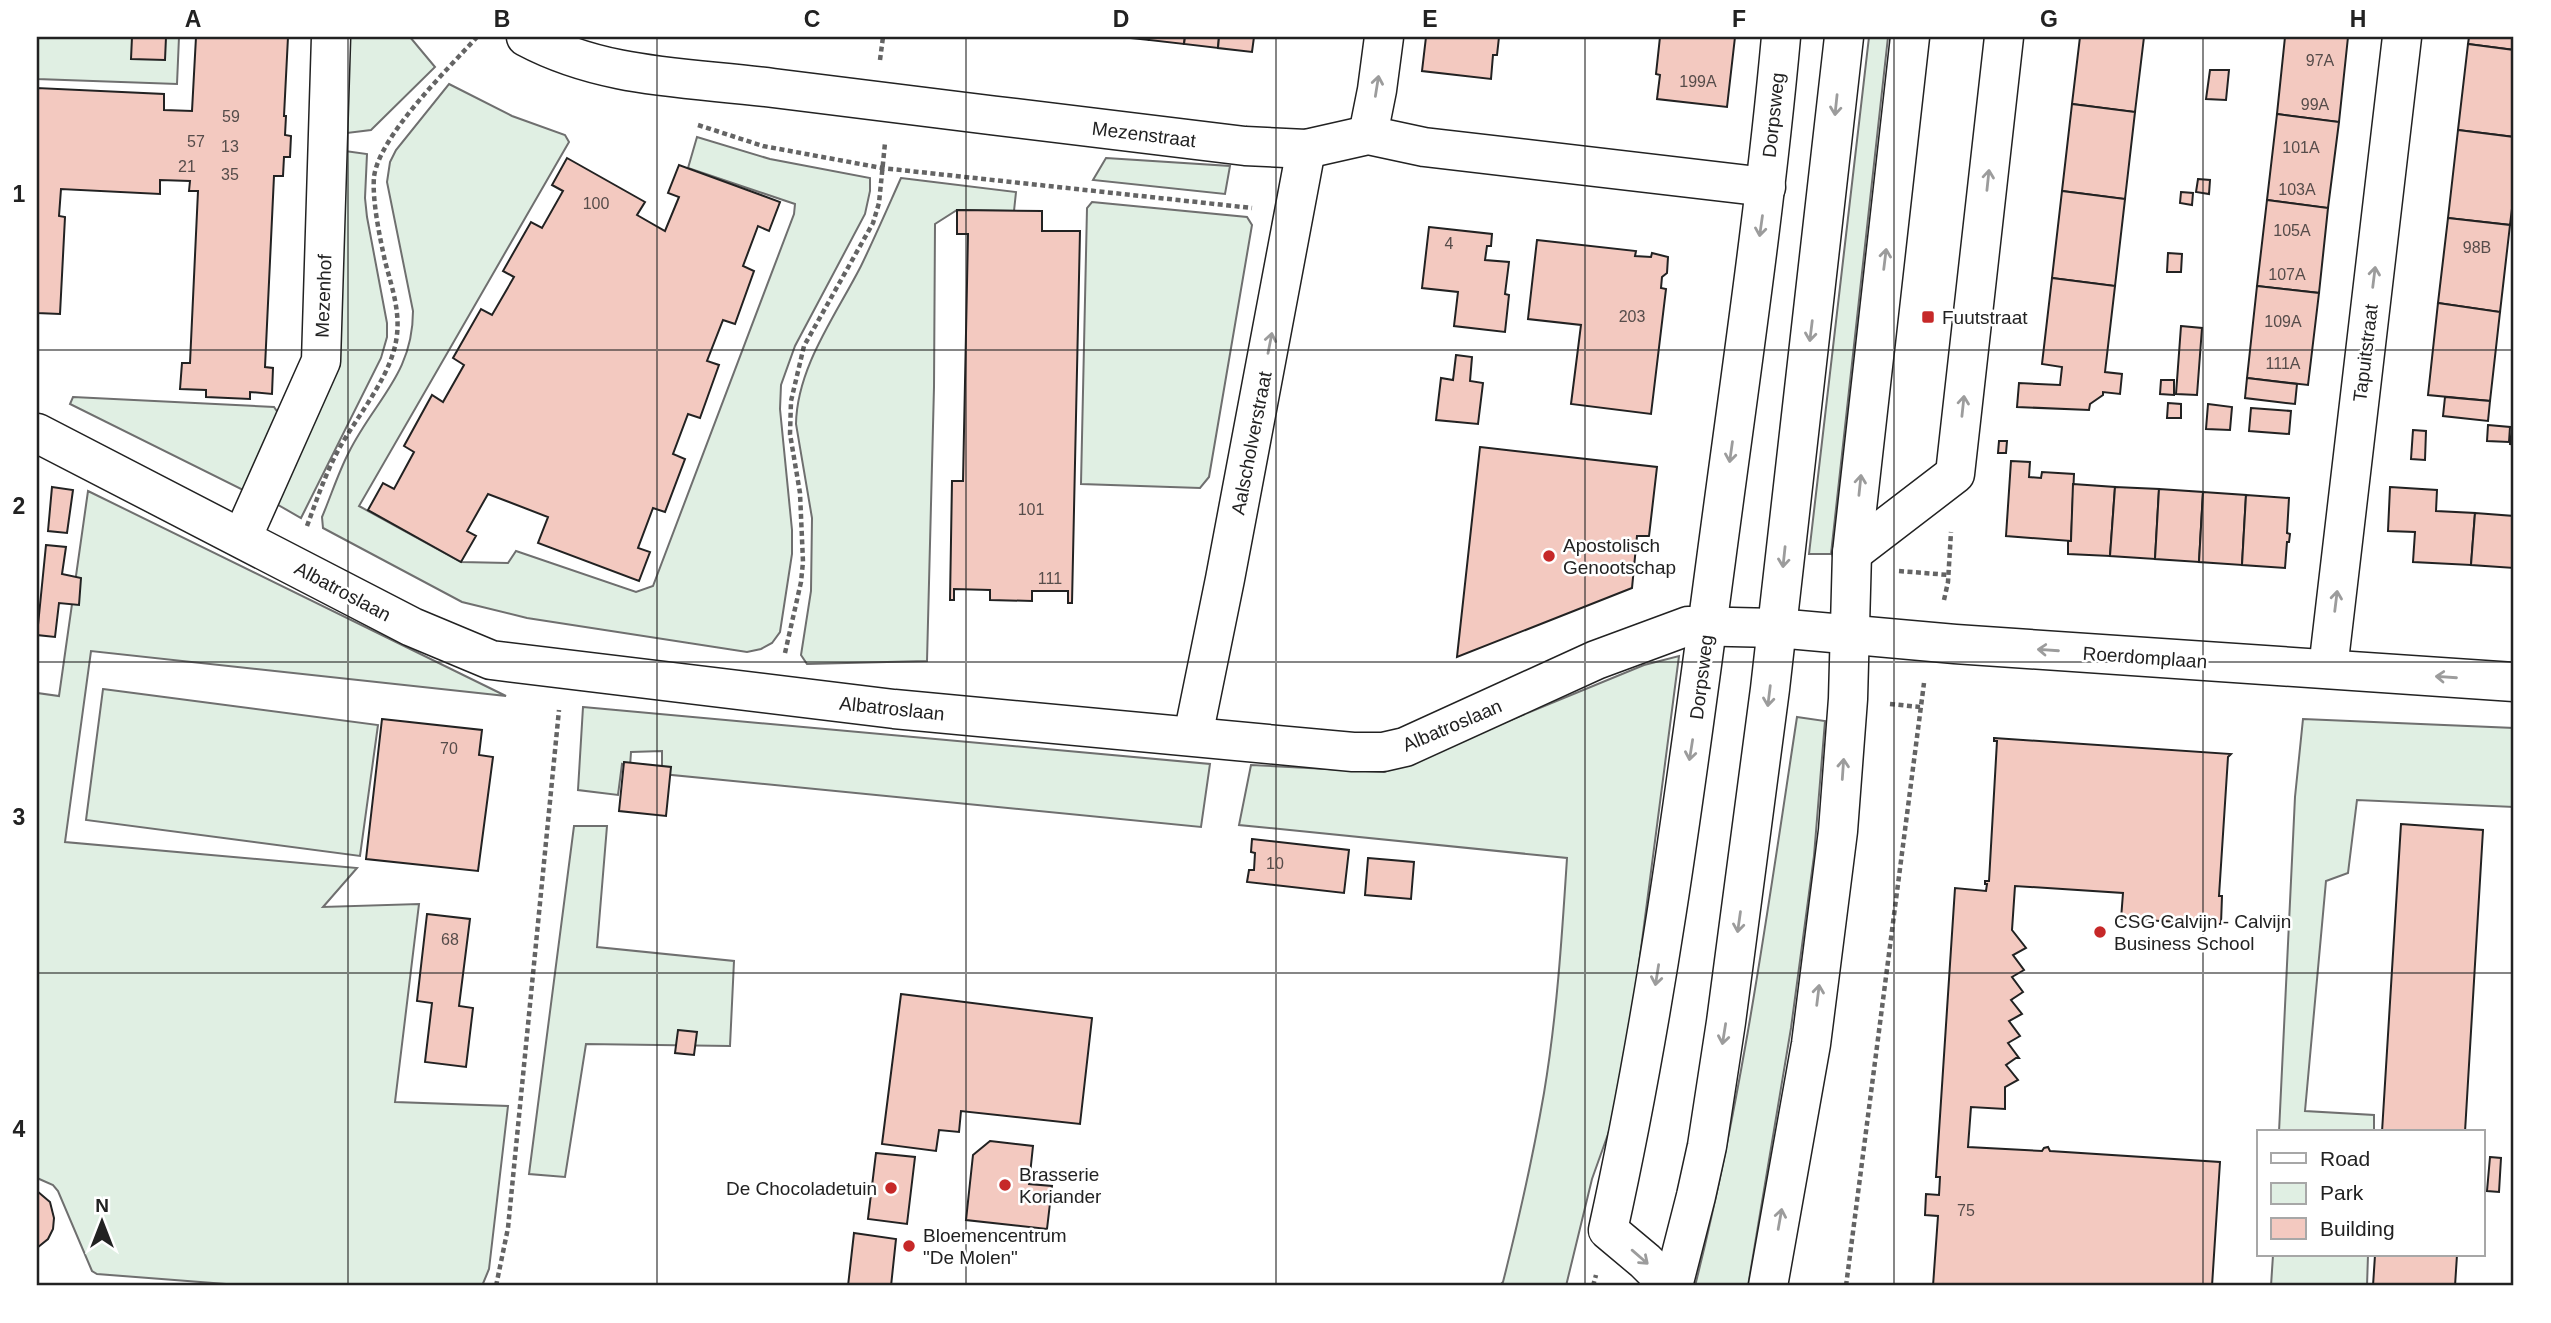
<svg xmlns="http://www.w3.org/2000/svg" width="2551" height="1323" font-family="Arial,sans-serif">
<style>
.green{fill:#e0efe3;stroke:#6f6f6f;stroke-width:2}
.building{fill:#f3c9c0;stroke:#222;stroke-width:2}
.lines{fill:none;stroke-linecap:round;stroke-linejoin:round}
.minor-casing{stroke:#222;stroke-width:41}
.major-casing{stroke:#222;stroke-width:41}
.path{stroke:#646464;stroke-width:4.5;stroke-dasharray:5 3.5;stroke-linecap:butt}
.minor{stroke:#fff;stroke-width:38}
.major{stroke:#fff;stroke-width:38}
.oneway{stroke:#9c9c9c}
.grid{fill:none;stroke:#222;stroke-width:2;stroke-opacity:0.55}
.poi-dot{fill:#c62828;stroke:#fff;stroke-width:2.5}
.labels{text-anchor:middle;stroke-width:5;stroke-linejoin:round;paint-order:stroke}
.number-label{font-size:16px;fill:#564c4a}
.street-label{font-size:19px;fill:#222;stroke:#fff}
.poi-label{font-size:19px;fill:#222;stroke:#fff;text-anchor:start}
.neatline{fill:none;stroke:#222;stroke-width:2.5}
.grid-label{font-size:23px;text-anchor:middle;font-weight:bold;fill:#222}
</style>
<rect width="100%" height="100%" fill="#fff"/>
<g class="green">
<polygon points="37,37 179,37 177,84 37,79"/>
<polygon points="350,37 410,37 435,67 371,130 347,133 342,128"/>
<polygon points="1869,37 1888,37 1831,554 1809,554"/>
<path d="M 449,84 L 512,116 L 565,135 L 569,142 L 359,506 L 461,562 L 508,563 L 516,551 L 636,592 L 653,586 L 794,214 L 795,204 L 688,168 L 697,137 L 770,159 L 870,178 L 870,191 L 865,214 L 795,346 L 781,385 L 780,409 L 792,530 L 792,554 L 780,632 L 772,643 L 761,649 L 747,652 L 527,618 L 462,602 L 323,528 L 322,517 C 331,496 338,473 349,452 C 375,400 413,374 413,311 L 387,182 L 390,162 L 396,150 Z"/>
<polygon points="345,151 367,154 365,198 367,217 387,323 387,337 381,358 301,518 273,502"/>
<polygon points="1106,158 1230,166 1225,194 1093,180"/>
<path d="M 901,178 L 1016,192 L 1014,211 L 957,210 L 935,224 L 934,387 L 927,661 L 807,664 L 801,655 L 811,591 L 812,518 L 796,424 C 797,367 836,315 861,266 C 875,237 888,207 901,178 Z"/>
<polygon points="1092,202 1247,217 1252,225 1209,477 1200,488 1081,484 1087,208"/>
<polygon points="73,397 274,407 285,423 243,490 70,404"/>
<polygon points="88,491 506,696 91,651 65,842 357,868 323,907 419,904 395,1102 508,1106 489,1269 482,1286 252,1286 97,1274 92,1271 58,1191 53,1185 37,1178 37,693 59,696"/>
<path d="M 1679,656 L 1622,1095 L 1592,1179 L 1566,1286 L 1499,1286 L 1503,1282 C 1519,1219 1533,1156 1544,1093 C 1557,1015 1562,936 1567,858 L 1239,825 L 1251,765 L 1384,772 L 1644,665 Z"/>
<polygon points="103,689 378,725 360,856 86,820"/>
<polygon points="583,707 1210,764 1201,827 662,774 662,751 631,752 630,767 622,764 618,795 578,790"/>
<path d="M 1797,717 L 1825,721 L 1814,856 L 1791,1028 L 1748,1286 L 1695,1286 C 1742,1099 1768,908 1797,717 Z"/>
<polygon points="2303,719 2514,728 2514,807 2357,800 2348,873 2326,881 2305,1111 2374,1115 2374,1132 2279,1132 2295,797"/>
<polygon points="574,826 607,826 597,947 734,961 730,1046 586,1044 565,1177 529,1174"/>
<polygon points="2273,1255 2368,1255 2367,1286 2271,1286"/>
</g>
<g class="building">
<polygon points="132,37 166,37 165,60 131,59"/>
<polygon points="196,37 288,37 284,116 286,116 285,135 291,136 290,157 284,157 283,176 274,176 265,367 273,368 272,394 250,392 250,399 206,397 206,390 180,389 182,363 190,363 198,191 189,191 190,181 160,180 160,194 61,189 59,216 65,217 60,314 37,313 37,88 164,94 164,110 192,111"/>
<polygon points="1121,37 1150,37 1149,40"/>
<polygon points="1150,37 1185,37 1184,44 1149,40"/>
<polygon points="1185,37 1219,37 1218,48 1184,44"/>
<polygon points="1219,37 1254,37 1252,52 1218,48"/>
<polygon points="1426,37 1499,37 1497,55 1493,55 1491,79 1422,71"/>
<polygon points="1660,37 1735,37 1727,107 1657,99 1660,75 1656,74"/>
<polygon points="2080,37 2144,37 2135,112 2072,104"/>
<polygon points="2285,37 2348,37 2339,122 2277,114"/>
<polygon points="2469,37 2514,37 2514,50 2468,44"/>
<polygon points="2468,44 2514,50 2514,137 2458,130"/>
<polygon points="2210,70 2229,70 2226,100 2206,99"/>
<polygon points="2072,104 2135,112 2125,199 2062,191"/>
<polygon points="2277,114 2339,122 2328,208 2267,200"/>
<polygon points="2458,130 2514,137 2514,192 2510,225 2448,218"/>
<polygon points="567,158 645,202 637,215 665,231 679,197 668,193 679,165 780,202 769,231 758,226 743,266 754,271 735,324 723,320 707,361 719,365 700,418 688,414 673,454 685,459 665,512 653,508 638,548 650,552 639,581 538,543 548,517 488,494 467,531 476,536 461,562 368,510 383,483 394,489 414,452 404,446 432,395 443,402 464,365 453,358 481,309 492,315 514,277 503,271 531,222 542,228 563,191 552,185"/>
<polygon points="2198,179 2210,180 2209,194 2196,192"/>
<polygon points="2062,191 2125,199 2115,286 2052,278"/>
<polygon points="2181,192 2193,193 2192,205 2180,203"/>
<polygon points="2267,200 2328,208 2319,293 2257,286"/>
<polygon points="957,210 1042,211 1042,231 1080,231 1072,603 1068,603 1068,591 1032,591 1032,601 990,600 990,590 954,589 954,600 950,600 952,481 963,481 968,234 957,234"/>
<polygon points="2448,218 2510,225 2500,312 2438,303"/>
<polygon points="1429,227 1492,234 1491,246 1487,246 1485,260 1509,262 1505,294 1509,295 1505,332 1454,326 1458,292 1422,288"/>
<polygon points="1537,240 1636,251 1635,256 1651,257 1652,253 1668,257 1667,273 1662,277 1661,288 1666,289 1651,414 1571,404 1581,325 1528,319"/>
<polygon points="2168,253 2182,254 2181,272 2167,272"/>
<polygon points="2052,278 2115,286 2105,372 2122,374 2120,394 2103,392 2103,395 2090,404 2089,410 2017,407 2019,383 2060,385 2062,367 2042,364"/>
<polygon points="2257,286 2319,293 2308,385 2247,378"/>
<polygon points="2438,303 2500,312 2490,401 2428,395"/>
<polygon points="2181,326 2202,328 2197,395 2176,394"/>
<polygon points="1456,355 1472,357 1470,381 1483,383 1478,424 1436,420 1441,378 1453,380"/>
<polygon points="2247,378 2297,384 2295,404 2245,398"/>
<polygon points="2161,380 2174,380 2174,395 2160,394"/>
<polygon points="2445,397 2490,401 2488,421 2443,416"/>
<polygon points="2168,403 2181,404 2181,418 2167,418"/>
<polygon points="2208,404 2232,407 2230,430 2206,429"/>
<polygon points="2251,408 2291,411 2289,434 2249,431"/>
<polygon points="2488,425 2510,427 2509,442 2487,441"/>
<polygon points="2512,429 2514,429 2514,445 2510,444"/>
<polygon points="2413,430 2426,431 2425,460 2411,459"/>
<polygon points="1999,441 2007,441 2006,453 1998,453"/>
<polygon points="1480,447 1657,467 1649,536 1637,536 1632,588 1457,657"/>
<polygon points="2011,461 2030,462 2029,477 2041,478 2042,472 2074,474 2071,541 2006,536"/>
<polygon points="2073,484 2115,487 2110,556 2068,554 2068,541 2071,541"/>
<polygon points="52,487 73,490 67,533 48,531"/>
<polygon points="2115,487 2159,489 2155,559 2110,556"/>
<polygon points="2390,487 2437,490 2436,511 2475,513 2471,565 2413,562 2415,532 2388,531"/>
<polygon points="2159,489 2203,492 2199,562 2155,559"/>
<polygon points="2203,492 2246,495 2242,565 2199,562"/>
<polygon points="2246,495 2289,498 2287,533 2290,534 2289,542 2287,542 2285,568 2242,565"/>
<polygon points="2475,513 2514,516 2514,568 2471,565"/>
<polygon points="46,545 66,547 62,574 81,578 79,605 59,603 55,637 37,635"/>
<polygon points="382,719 482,730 479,755 493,757 478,871 366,859"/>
<polygon points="1994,738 2231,754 2228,757 2219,896 2222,896 2221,924 2121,919 2123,893 2015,886 2012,930 2026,948 2013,955 2024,970 2012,977 2023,992 2011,1000 2022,1014 2009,1021 2020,1036 2008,1043 2019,1058 2016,1058 2006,1065 2018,1080 2005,1087 2005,1109 1971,1107 1968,1147 2042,1151 2044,1148 2048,1147 2050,1151 2220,1162 2212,1286 1933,1286 1938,1216 1925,1215 1926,1194 1939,1195 1940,1177 1936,1177 1955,888 1986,891 1987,884 1985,884 1985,881 1989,881 1997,741 1994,741"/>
<polygon points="624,762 671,767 666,816 619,811"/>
<polygon points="2401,824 2483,830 2465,1132 2382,1132"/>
<polygon points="1252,839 1349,850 1344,893 1247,882 1249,870 1254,870 1255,853 1251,852"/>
<polygon points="1368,858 1414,862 1411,899 1365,895"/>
<polygon points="427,914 470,919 459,1006 473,1008 466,1067 425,1062 432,1003 417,1001"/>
<polygon points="901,994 1092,1018 1080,1124 961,1111 959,1132 939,1130 936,1151 882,1144"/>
<polygon points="678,1030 697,1032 694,1055 675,1053"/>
<polygon points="990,1141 1033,1146 1029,1184 1052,1186 1047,1229 966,1220 973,1155"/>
<polygon points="876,1153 915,1157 907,1224 868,1219"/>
<polygon points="2490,1157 2501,1158 2499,1192 2487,1191"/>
<polygon points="37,1191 50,1202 54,1218 53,1229 48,1239 37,1248"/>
<polygon points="854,1233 896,1239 891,1286 848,1286"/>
<polygon points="2375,1255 2457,1255 2455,1286 2373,1286"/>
</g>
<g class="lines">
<g class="minor-casing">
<g id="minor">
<path d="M 526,37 C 605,79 687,77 773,88 C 930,108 1088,127 1245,146 L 1306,149 L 1368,135 L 1424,147 L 1766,187"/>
<polyline points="1368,135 1377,90 1384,37"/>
<polyline points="37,433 412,627 491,660 894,709 1353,752 1383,752 1405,747 1596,660 1688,626 1776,628 1955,644 2514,682"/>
<polyline points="242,538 321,361 331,37"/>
<polyline points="1852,553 1955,474 2004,37"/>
<polyline points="2328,669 2402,37"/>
<polyline points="1193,736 1225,579 1306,149"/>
<path d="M 1670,1286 L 1645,1261 L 1608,1230 C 1657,1009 1686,785 1716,560 C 1739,386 1765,212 1781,37"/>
</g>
</g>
<g class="major-casing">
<g id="major">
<polyline points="1673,1286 1696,1196 1707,1146 1726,1022 1770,689 1844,37"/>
<polyline points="1768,1286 1811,1044 1838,831 1848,699 1852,553 1910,37"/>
</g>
</g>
<g class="path">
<polyline points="880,60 883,37"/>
<polyline points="698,125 763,146 882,168 1252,208"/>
<path d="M 307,526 C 317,499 326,472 340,447 C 357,417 385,383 394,350 C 403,318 393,292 385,261 C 380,238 372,201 374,177 C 379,136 448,69 477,37"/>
<polyline points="1899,571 1949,575"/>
<polyline points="1944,600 1948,582 1951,532"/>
<polyline points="785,653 801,582 803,562 800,493 790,434 791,401 804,346 873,223 879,203 885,143"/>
<polyline points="1890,704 1920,707"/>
<polyline points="496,1286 508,1228 559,710"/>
<polyline points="1593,1286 1596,1275"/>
<polyline points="1846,1286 1924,683"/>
</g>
<use href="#minor" class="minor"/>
<use href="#major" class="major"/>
</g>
<defs><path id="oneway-shaft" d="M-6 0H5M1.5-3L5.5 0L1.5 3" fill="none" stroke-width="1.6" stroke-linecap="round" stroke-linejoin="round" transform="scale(1.75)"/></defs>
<g class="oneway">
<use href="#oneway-shaft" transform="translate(1377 86) rotate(-81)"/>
<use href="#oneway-shaft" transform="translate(1836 105) rotate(96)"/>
<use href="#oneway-shaft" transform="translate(1988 180) rotate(-84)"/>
<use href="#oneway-shaft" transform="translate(1761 226) rotate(98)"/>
<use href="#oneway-shaft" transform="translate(1885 259) rotate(-83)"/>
<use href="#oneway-shaft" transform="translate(2374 277) rotate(-83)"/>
<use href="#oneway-shaft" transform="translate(1811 331) rotate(97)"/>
<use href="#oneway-shaft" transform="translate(1270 343) rotate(-79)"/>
<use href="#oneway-shaft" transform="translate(1963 406) rotate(-84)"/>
<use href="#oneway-shaft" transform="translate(1731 452) rotate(98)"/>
<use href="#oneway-shaft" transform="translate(1860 485) rotate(-84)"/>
<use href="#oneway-shaft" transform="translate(1784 557) rotate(96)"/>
<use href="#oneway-shaft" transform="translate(2336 601) rotate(-83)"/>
<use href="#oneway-shaft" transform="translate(2048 650) rotate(-176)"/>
<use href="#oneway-shaft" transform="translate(2446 677) rotate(-176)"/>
<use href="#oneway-shaft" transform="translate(1769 696) rotate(97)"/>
<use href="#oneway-shaft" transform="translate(1691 750) rotate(99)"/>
<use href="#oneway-shaft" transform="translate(1843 769) rotate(-86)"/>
<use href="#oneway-shaft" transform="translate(1739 922) rotate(98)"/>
<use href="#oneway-shaft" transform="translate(1657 975) rotate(99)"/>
<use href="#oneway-shaft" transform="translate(1818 995) rotate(-83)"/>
<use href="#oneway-shaft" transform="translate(1724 1034) rotate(99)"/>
<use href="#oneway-shaft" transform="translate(1780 1219) rotate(-80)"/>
<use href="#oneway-shaft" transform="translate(1640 1257) rotate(41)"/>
</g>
<path class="grid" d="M 348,37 L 348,1286M 657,37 L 657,1286M 966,37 L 966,1286M 1276,37 L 1276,1286M 1585,37 L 1585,1286M 1894,37 L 1894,1286M 2203,37 L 2203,1286M 37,350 L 2514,350M 37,662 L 2514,662M 37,973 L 2514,973"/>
<g class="poi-dot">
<rect x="1921" y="310" width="14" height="14" rx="3.5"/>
<circle cx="1549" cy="556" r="7"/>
<circle cx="2100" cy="932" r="7"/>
<circle cx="1005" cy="1185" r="7"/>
<circle cx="891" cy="1188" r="7"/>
<circle cx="909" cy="1246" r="7"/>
</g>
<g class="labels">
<g class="number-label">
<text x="2320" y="66">97A</text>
<text x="1698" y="87">199A</text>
<text x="2315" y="110">99A</text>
<text x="231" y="122">59</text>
<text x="196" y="147">57</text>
<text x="230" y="152">13</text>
<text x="2301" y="153">101A</text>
<text x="187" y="172">21</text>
<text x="230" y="180">35</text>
<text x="2297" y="195">103A</text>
<text x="596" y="209">100</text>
<text x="2292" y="236">105A</text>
<text x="1449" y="249">4</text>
<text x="2477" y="253">98B</text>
<text x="2287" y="280">107A</text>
<text x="1632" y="322">203</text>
<text x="2283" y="327">109A</text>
<text x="2283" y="369">111A</text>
<text x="1031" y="515">101</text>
<text x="1050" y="584">111</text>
<text x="449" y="754">70</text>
<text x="1275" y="869">10</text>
<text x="450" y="945">68</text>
<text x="1966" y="1216">75</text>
</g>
<g class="street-label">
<text transform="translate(1773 115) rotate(-84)" y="7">Dorpsweg</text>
<text transform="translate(1144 134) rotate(7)" y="7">Mezenstraat</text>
<text transform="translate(323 296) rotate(-88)" y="7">Mezenhof</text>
<text transform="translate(2365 353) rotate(-83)" y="7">Tapuitstraat</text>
<text transform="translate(1251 443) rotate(-79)" y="7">Aalscholverstraat</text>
<text transform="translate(343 591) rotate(28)" y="7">Albatroslaan</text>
<text transform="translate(2145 657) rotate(4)" y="7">Roerdomplaan</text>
<text transform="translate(1701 677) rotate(-83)" y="7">Dorpsweg</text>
<text transform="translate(892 708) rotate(6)" y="7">Albatroslaan</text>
<text transform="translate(1452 725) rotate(-23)" y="7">Albatroslaan</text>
</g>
<g class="poi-label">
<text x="1942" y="324">Fuutstraat</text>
<text x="1563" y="552">Apostolisch<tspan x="1563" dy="22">Genootschap</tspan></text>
<text x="2114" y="928">CSG Calvijn - Calvijn<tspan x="2114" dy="22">Business School</tspan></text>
<text x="1019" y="1181">Brasserie<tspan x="1019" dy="22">Koriander</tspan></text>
<text x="877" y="1195" text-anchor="end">De Chocoladetuin</text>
<text x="923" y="1242">Bloemencentrum<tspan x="923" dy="22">"De Molen"</tspan></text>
</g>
</g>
<rect width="2551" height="1323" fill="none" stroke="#ffffff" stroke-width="77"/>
<rect x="2257" y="1130" width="228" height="126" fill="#ffffff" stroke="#a7a7a7" stroke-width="2"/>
<rect x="2271" y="1153" width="35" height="10" fill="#ffffff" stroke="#a7a7a7" stroke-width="2"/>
<text x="2320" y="1166" font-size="21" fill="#222222">Road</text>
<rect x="2271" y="1183" width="35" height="21" fill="#e0efe3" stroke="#a7a7a7" stroke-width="2"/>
<text x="2320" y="1200" font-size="21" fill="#222222">Park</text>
<rect x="2271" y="1218" width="35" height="21" fill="#f3c9c0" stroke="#a7a7a7" stroke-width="2"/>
<text x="2320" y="1236" font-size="21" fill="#222222">Building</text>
<g transform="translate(102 1222)" stroke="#ffffff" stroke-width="5" paint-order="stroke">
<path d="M0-5L12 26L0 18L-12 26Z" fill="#222222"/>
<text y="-10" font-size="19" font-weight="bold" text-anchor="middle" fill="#222222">N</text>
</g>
<rect x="38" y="38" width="2474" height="1246" class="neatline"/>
<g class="grid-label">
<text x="193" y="27">A</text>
<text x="502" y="27">B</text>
<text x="812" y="27">C</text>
<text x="1121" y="27">D</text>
<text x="1430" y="27">E</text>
<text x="1739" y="27">F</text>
<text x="2049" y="27">G</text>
<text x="2358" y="27">H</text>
<text x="19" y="202">1</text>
<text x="19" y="514">2</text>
<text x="19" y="825">3</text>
<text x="19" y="1137">4</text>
</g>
</svg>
